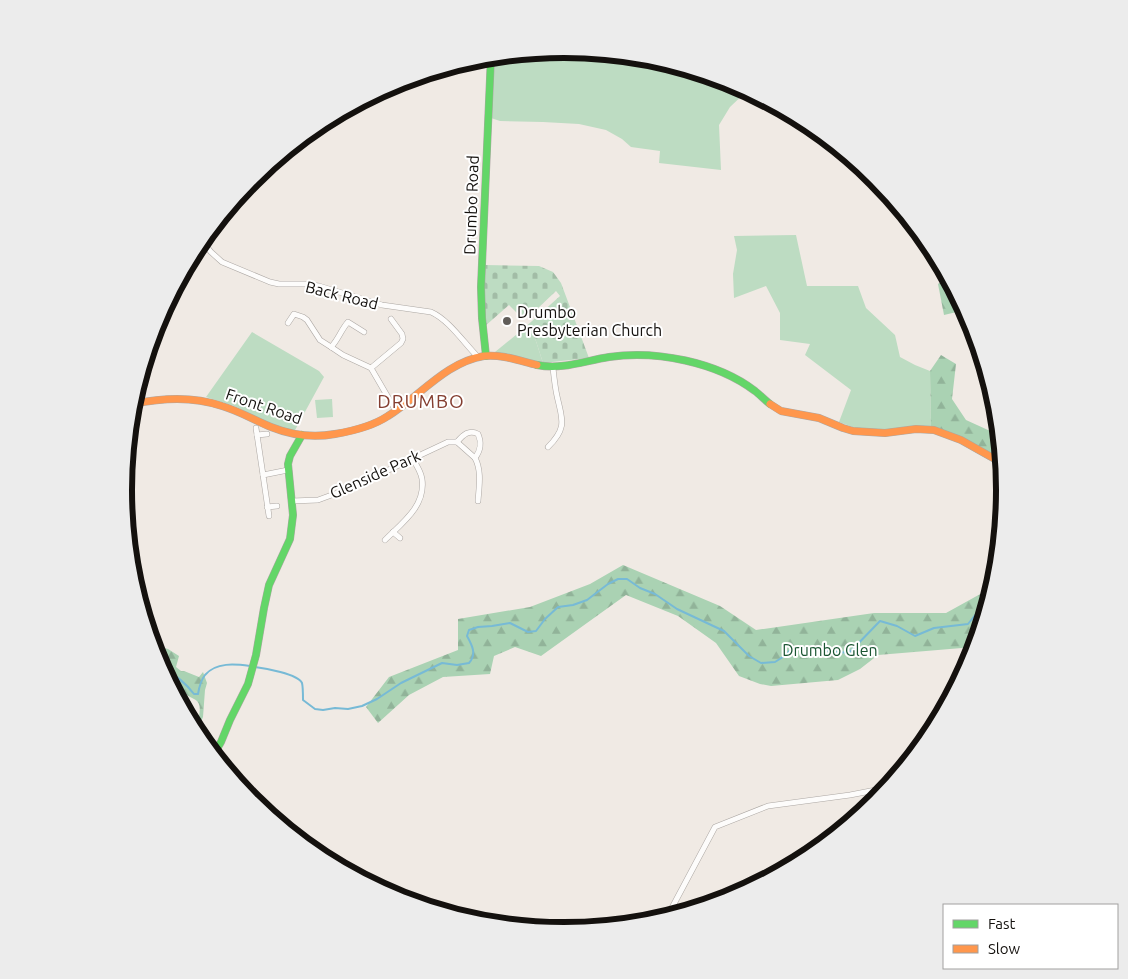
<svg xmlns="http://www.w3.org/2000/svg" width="1128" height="979" font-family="Ubuntu,sans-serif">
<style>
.green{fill:#bddcc2}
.forest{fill:url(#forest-firs)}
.cemetery{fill:url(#cemetery-stones)}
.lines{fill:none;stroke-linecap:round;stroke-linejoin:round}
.stream{stroke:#77bad6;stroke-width:2}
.street-casing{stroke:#aca7a3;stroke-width:6}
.fast-casing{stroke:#aca7a3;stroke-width:8}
.slow-casing{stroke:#aca7a3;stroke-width:8}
.street{stroke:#fdfcfb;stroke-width:5}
.fast{stroke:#63d668;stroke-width:7}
.slow{stroke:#ff974d;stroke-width:7}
.poi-dot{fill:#615d59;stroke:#fff;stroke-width:2}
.labels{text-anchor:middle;stroke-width:4;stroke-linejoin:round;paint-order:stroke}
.street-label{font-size:16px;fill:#14110e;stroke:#fff}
.poi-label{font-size:16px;fill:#14110e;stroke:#fff;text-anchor:start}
.park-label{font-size:16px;fill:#1a5532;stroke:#fff}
.quarter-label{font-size:19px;letter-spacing:1px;fill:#843e30;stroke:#fff}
.rim{fill:none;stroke:#14110e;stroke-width:6}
</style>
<defs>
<pattern id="forest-firs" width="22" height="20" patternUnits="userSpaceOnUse" patternTransform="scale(1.25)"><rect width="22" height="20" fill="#aad2b3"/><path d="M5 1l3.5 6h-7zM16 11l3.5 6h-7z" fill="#91b399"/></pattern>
<pattern id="cemetery-stones" width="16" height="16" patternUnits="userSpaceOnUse" patternTransform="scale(1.25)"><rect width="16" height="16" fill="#bddcc2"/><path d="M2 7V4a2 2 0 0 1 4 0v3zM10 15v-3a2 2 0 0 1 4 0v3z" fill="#a2bca6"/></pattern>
</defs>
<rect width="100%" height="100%" fill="#f0eae4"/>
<g class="green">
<polygon points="564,49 650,57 733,82 748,90 730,107 719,125 721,170 659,163 660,151 631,147 622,139 606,130 579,124 543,122 500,121 491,118 494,56"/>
<polygon points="796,235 807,286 858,286 866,308 895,335 900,357 915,365 930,371 931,427 909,426 885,431 858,429 839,422 851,390 805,355 810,344 780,340 780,313 766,286 734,298 733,274 737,250 734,236"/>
<polygon points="522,330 535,338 543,363 532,362 495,352"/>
<polygon points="252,332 319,371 324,377 294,432 273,425 234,406 206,397"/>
<polygon points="332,399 333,417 317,418 315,400"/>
</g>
<g class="forest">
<polygon points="948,278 965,310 944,315 938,284"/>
<polygon points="941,355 956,364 952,399 966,420 999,435 1003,468 931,427 930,371"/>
<polygon points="623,565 720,606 756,630 874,613 946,613 993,587 974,647 878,655 860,669 838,680 771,686 760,684 739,676 716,643 678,616 626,595 541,656 515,647 494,656 490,674 443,677 409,695 378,723 366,707 389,677 458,650 458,619 530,607 590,584"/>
<path d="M 153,645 L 168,649 L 179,656 L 176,667 L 181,671 L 184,671 L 199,677 L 203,672 L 207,683 L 205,690 L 203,717 L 200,724 C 197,717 203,707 197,701 C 195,699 192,698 190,697 C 182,692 174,687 171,677 L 167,678 L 157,658 Z"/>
</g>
<polygon class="cemetery" points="485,265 539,266 553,272 561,283 589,358 543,363 535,338 522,330 560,296 556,291 535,311 533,310 523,319 509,305 484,327 482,299"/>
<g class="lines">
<g class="stream">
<path d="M 161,667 C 174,674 185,682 194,694 L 198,694 C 199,688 201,680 205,675 C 216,662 235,664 250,666"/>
<path d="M 255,667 C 264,668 298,674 302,683 C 303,687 303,695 303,700 L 315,709 L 323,710 L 335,708 L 348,709 L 362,706 L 377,699 L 401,683 L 442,663 L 457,665 L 469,663 C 477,654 472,645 467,636 L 469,630 L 478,627 L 492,626 L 510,623 L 528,632 L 536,631 L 545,619 L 558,607 L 573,605 L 587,600 L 608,584 L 618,579 L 627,579 L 640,588 L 655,594 L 677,609 L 724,631 L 749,656 L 761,663 L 775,662 L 786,655 L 792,648 C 811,648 830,652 849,653 L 880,621 L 897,626 L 915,636 L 934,628 L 968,624 L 976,614 L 986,610"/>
</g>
<g class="street-casing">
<g id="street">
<path d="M 201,240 L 211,252 L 222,262 L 270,282 L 279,284 L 306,284 L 319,286 L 382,305 L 431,312 C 449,320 464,343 478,357"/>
<polyline points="288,323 294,314 303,317 307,320 320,340 331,347 343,355 371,368 396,411"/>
<path d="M 331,347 C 338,340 341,330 348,322 L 364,332"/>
<polyline points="371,368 401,343 403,339 402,334 391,319"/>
<polyline points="256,428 263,475"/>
<polyline points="257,435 267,434"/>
<polyline points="457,442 475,458"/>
<path d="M 548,447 C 568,427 562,419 557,396 C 555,387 554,377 553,368"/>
<path d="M 292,501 L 318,500 L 348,489 L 448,442 L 457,442 C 463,435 469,429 478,434 C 482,443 481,450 475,458 C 482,471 479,487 478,501"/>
<polyline points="267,507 277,506"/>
<polyline points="269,516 263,475 288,470"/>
<polyline points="393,532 400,538"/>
<path d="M 385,540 C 402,523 426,506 422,479 C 421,472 416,464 412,458"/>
<polyline points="667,917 715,827 768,806 850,795 886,788"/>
</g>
</g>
<g class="fast-casing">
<g id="fast">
<polyline points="486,356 482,318 481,287 491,56"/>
<path d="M 537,365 C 562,370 584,361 609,357 C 656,350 717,362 755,391 C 760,395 765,400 770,404"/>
<polyline points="214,754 221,742 230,720 248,684 256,655 264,608 269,585 290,539 293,515 288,464 290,456 302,435"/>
</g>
</g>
<g class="slow-casing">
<g id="slow">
<path d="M 132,404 C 163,398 192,396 222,406 C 239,411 254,420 271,427 C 291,435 313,438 335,434 C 353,431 373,426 388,416 C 419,397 446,362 484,356 C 502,354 520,361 537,365"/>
<polyline points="770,404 781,411 819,418 843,428 853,431 885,433 916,429 934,430 961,440 1002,463"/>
</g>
</g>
<use href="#street" class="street"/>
<use href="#fast" class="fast"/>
<use href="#slow" class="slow"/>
</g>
<circle class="poi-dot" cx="507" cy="321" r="5"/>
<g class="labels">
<g class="street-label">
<text transform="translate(471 205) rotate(-88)" y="6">Drumbo Road</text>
<text transform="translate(342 295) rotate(14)" y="6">Back Road</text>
<text transform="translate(264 406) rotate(19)" y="6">Front Road</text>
<text transform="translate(375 474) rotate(-24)" y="6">Glenside Park</text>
</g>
<g class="poi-label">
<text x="517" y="318">Drumbo<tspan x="517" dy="18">Presbyterian Church</tspan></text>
</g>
<g class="park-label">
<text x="830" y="656">Drumbo Glen</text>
</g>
<g class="quarter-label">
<text x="421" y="408">DRUMBO</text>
</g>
</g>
<path d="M0 0H1128V979H0ZM132 490a432 432 0 1 1 864 0a432 432 0 1 1-864 0Z" fill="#ececec" fill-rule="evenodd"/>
<path class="rim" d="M132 490a432 432 0 1 1 864 0a432 432 0 1 1-864 0Z"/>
<rect x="943" y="904" width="175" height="65" fill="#ffffff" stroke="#a1a09f"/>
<rect x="953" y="920" width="25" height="8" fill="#63d668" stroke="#a1a09f"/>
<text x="988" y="929" font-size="15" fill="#14110e">Fast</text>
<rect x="953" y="945" width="25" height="8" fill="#ff974d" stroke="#a1a09f"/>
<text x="988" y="954" font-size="15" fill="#14110e">Slow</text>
</svg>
